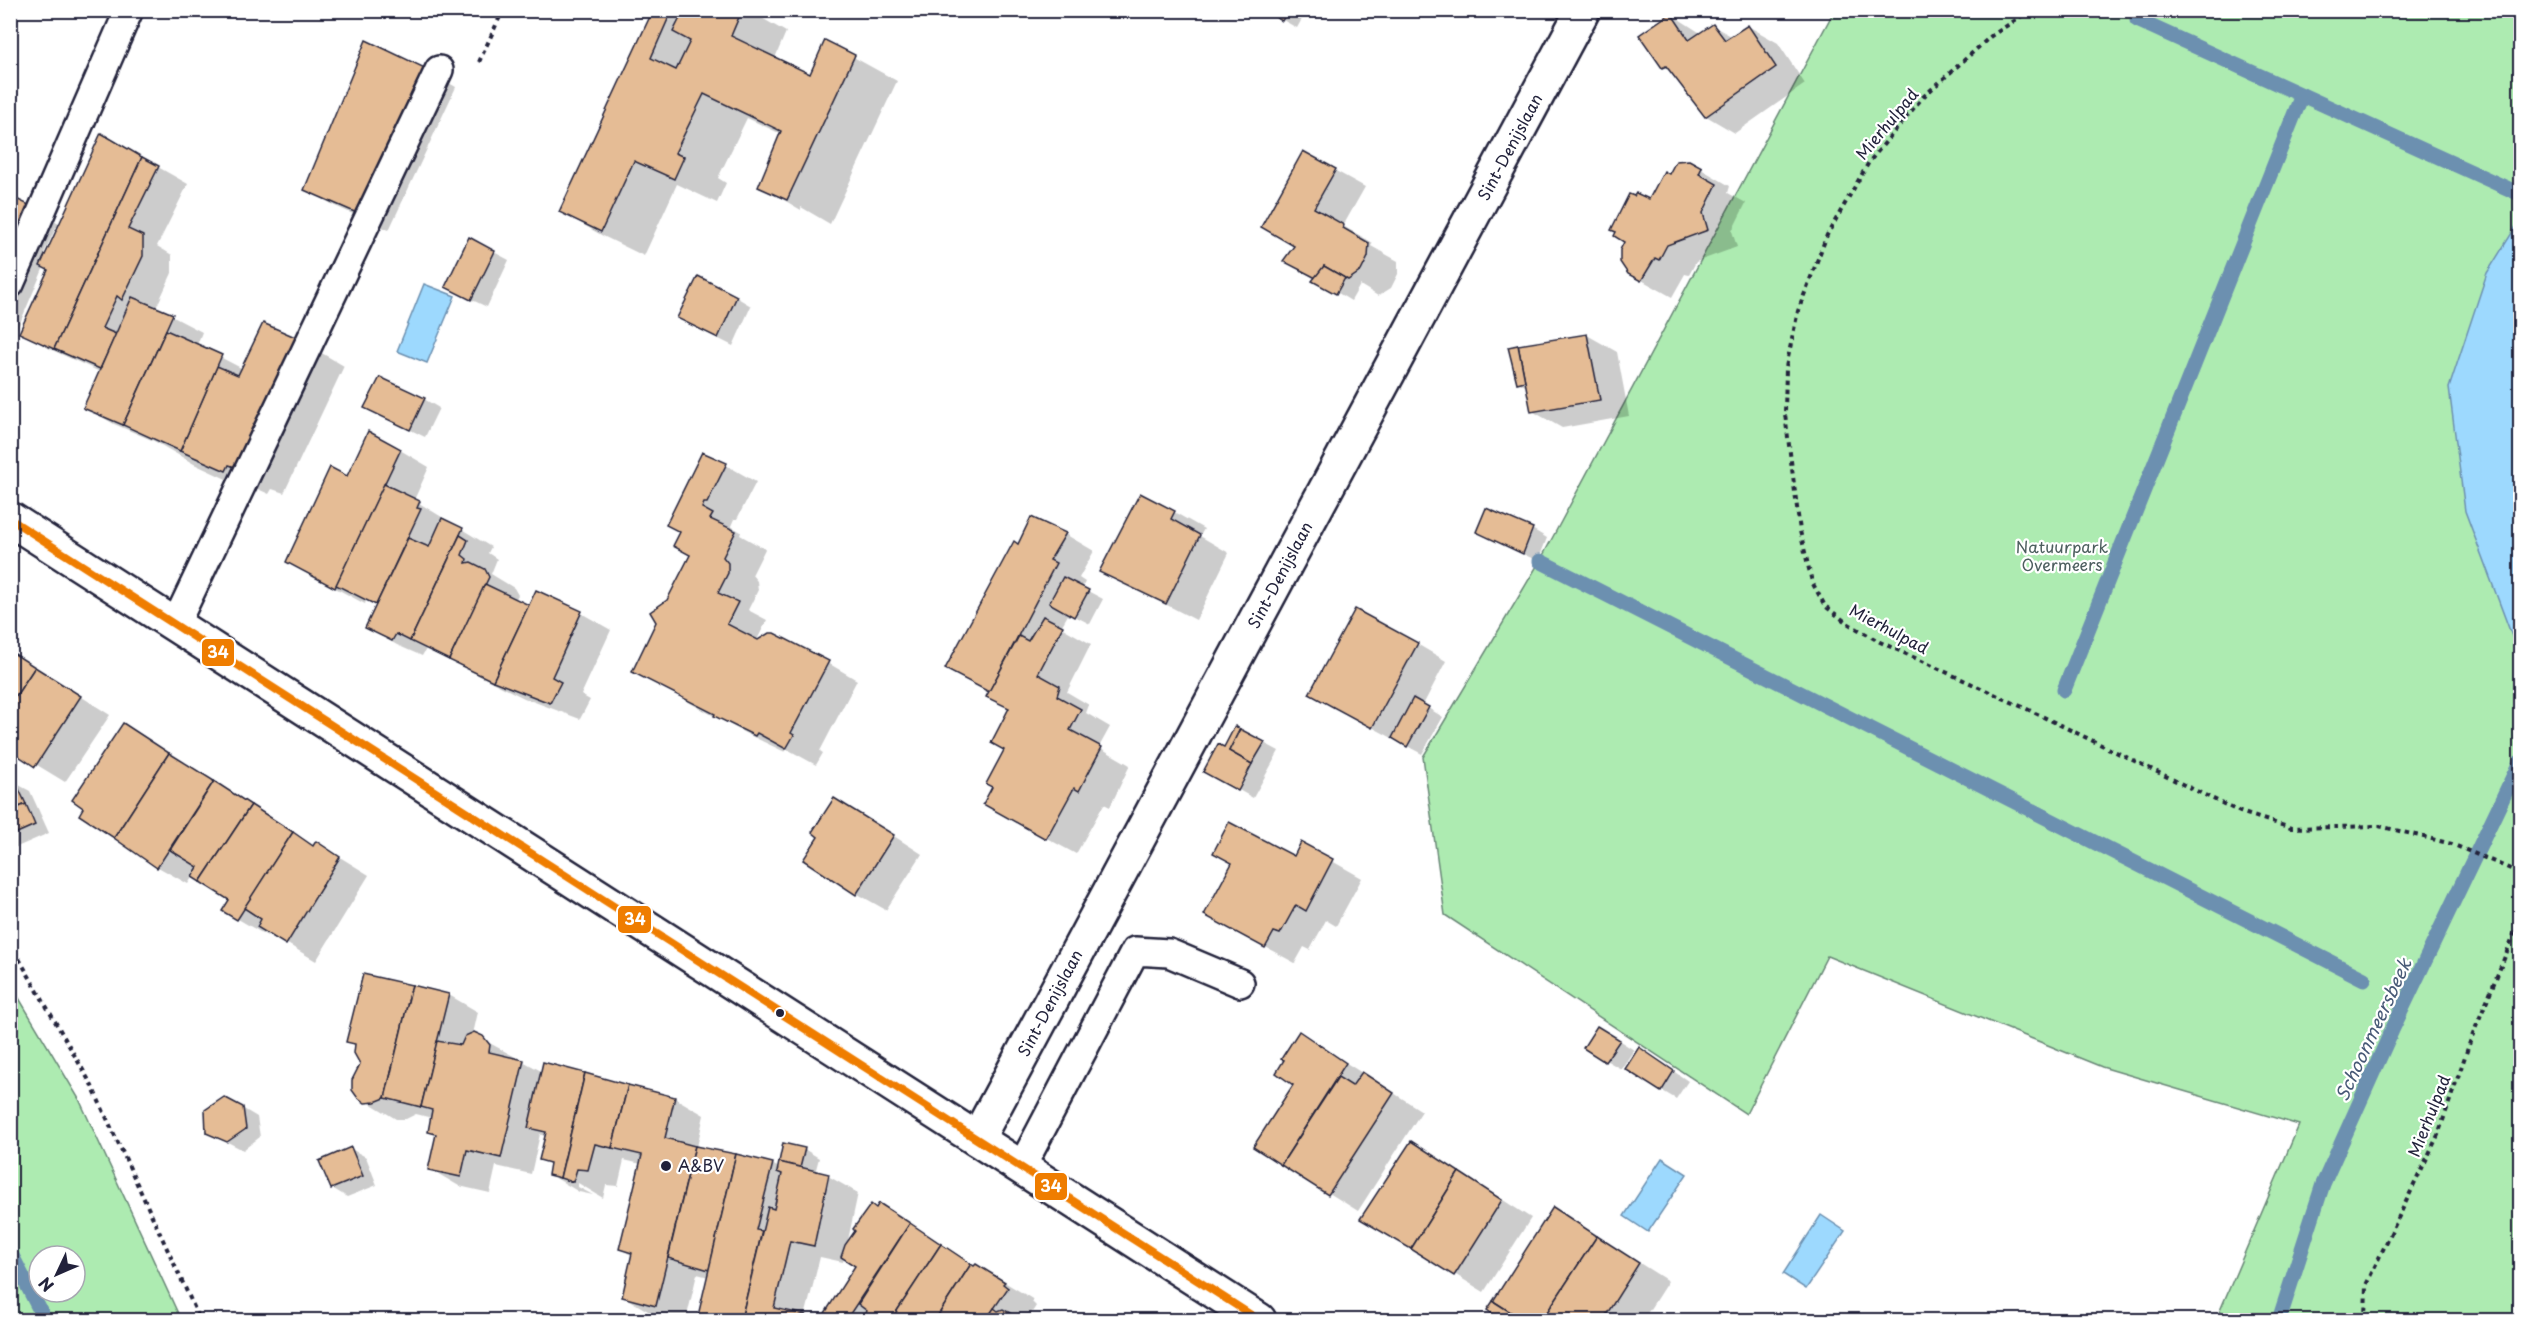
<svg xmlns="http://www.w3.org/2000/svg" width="2531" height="1331" font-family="'Playpen Sans',sans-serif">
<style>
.green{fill:#adebb1;stroke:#688676;stroke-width:1.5;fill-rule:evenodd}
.water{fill:#9dd9fe;stroke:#6c90b0;stroke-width:1.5}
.shadow{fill:#0003;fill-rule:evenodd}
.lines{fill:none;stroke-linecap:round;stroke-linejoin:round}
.stream{stroke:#6c90b0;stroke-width:15}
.building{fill:#e5bc95;stroke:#22223b;stroke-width:1.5}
.lane-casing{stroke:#22223b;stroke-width:32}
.street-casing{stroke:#22223b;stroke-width:38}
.secondary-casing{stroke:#22223b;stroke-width:38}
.path{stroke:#22223b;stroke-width:4;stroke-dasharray:4.5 4.5;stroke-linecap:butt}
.lane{stroke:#fff;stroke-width:27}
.street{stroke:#fff;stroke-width:33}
.secondary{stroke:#fff;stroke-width:33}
.bus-1-casing{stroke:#fff;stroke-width:12}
.bus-1{stroke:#ef7d00;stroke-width:8}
.bus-dot{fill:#22223b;stroke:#fff;stroke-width:2}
.labels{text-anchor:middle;stroke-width:4.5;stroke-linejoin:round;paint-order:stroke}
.street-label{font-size:16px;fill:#22223b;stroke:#fff}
.park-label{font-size:16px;fill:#4c5e5e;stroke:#fff}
.poi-label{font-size:16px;fill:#22223b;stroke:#fff;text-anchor:start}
.water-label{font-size:18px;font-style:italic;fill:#475976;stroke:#fff}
.line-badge{stroke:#fff;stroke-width:2}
.badge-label{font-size:16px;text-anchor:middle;font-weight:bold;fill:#fff}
</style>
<rect width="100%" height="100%" fill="#fff"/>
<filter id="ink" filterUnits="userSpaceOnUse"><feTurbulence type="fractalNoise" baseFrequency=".0167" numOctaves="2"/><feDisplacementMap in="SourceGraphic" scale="12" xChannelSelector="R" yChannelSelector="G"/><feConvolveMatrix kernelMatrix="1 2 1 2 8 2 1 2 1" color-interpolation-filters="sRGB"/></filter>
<g filter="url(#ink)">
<g class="green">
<polygon points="1834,11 2520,11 2520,1320 2216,1320 2299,1125 2102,1067 1827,956 1746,1114 1445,915 1423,757 1540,561"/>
<path d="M 10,983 L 79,1099 L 181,1320 L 11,1320 ZM 39,1256 L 75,1256 L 75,1292 L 39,1292 Z"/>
</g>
<g class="water">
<polygon points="2520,220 2520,734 2516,647 2465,511 2449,388 2487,273"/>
<polygon points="424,284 455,296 427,363 397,351"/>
<polygon points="1662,1158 1687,1174 1648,1232 1624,1216"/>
<polygon points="1821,1215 1845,1231 1806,1289 1783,1274"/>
</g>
<g class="shadow">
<polygon points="654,10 748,10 786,32 775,58 811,76 826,42 897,81 830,224 801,207 801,210 760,186 781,134 747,118 718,178 726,183 717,203 677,184 644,256 603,236 561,212"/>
<polygon points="1265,10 1307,10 1297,28"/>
<polygon points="1671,14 1702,34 1713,26 1733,37 1748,26 1778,43 1805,84 1735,133 1706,116 1674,74 1663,67"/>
<polygon points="426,70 456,87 389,230 335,206 306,189"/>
<polygon points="1303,153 1365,187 1343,226 1373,243 1371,246 1398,261 1398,274 1391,288 1378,296 1360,285 1351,301 1286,261 1296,246"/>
<polygon points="1689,162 1730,186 1728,193 1746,203 1732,231 1737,247 1696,262 1689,275 1685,274 1672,297 1629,273 1650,201 1669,176"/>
<path d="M 158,167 L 188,184 L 157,246 L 172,255 L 172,273 L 156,308 L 202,332 L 197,345 L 243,369 L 301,341 L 344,366 L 284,493 L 272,489 L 269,494 L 251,486 L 250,490 L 194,464 L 154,441 L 114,424 L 85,407 L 100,372 L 50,349 L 21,332 L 50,270 L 44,267 L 10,346 L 10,198 L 61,224 ZM 56,227 L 59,228 L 46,255 L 44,253 Z"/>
<polygon points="494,252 509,260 487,307 462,295"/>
<polygon points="736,297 751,306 733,346 693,326"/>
<polygon points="1587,335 1617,352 1629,416 1562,428 1532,411 1527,387 1518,382"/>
<polygon points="424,399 439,408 425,437 366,408"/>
<polygon points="400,450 429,467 414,500 491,547 488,553 497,559 491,574 514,588 518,595 515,600 530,607 581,613 611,630 581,695 590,700 580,719 524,698 426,649 422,656 397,645 367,628 377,606 366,601 365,604 287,562 348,478"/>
<polygon points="726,465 756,482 737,519 734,519 731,526 741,532 740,535 765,549 752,575 757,581 758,590 748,610 767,620 755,644 828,663 857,680 820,751 823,753 816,765 787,749 785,752 745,733 634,672 692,555 675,546"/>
<polygon points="1174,512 1204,529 1200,536 1229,553 1196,620 1101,571"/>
<polygon points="1532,529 1547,538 1538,561 1493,540"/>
<polygon points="1065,534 1094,551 1079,578 1085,582 1082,588 1103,599 1090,624 1069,613 1061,627 1091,644 1067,692 1089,705 1086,713 1110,727 1099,747 1130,765 1110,807 1104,804 1076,854 1015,821 994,786 1006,750 1010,709 988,696 990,693 977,686 1019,546"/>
<polygon points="1417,644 1446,661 1423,705 1443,717 1422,754 1340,710"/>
<polygon points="10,651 110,715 65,782 19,754 10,767"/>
<polygon points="123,725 315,846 317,843 369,875 316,961 269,933 267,936 238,919 231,899 193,876 188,884 158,867 81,814"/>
<polygon points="1236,728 1279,751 1253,798 1205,771 1224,749"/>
<polygon points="15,783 30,791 49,833 10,850 10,785"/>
<polygon points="864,817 922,854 886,910 856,893"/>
<polygon points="1302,844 1362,878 1336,926 1326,920 1310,950 1304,947 1295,963 1236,931 1295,858"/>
<polygon points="449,995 478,1012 473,1034 543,1072 675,1098 704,1115 697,1147 772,1164 779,1168 804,1149 819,1158 815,1173 828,1176 858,1193 847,1245 909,1222 976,1267 1006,1283 1034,1300 1032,1302 1036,1306 1027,1320 839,1320 827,1312 857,1266 844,1258 843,1262 820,1257 805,1317 812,1320 698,1320 709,1277 697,1274 686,1320 653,1314 624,1297 633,1256 621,1249 641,1164 624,1160 618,1186 606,1185 603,1198 578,1183 578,1187 593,1195 579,1192 549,1174 551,1165 540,1159 546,1137 540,1134 531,1174 496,1166 490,1193 459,1186 430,1169 437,1136 429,1132 432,1118 416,1114 406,1119 396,1119 358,1096 361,1064 356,1046 348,1041"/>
<polygon points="1299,1033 1422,1111 1358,1211 1255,1147 1295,1084"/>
<polygon points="1612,1036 1634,1050 1621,1069 1585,1048"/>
<polygon points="1654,1058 1688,1081 1676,1099 1661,1090"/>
<polygon points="242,1108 257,1117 260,1137 243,1150 208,1132"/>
<polygon points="351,1149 366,1157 377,1185 347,1197 332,1188"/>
<polygon points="1441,1160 1531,1218 1484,1292 1362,1218"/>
<polygon points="1554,1209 1668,1281 1643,1320 1505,1320 1489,1310"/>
</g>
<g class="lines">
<g class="stream">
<polyline points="2137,20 2520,194"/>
<polyline points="1540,561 2364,979"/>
<polyline points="2064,690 2302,95"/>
<polyline points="10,1252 45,1320"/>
<polyline points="2279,1320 2323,1184 2393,1028 2520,762"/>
</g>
</g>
<g class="building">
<polygon points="653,10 672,10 651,58 676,70 690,41 673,32 684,10 742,10 731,36 810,74 825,40 855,55 787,200 758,187 781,131 704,94 675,153 684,157 674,179 634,161 601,232 559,212"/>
<polygon points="1263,10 1288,10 1282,21"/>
<polygon points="1671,13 1689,40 1713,24 1725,40 1748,25 1776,67 1705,117 1666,66 1662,68 1639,35"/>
<polygon points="366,40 427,69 359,214 304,190"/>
<polygon points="101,133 142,157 54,349 19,333 48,270 40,266"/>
<polygon points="1303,151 1336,169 1314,208 1344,225 1343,228 1369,243 1368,257 1361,271 1348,280 1324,266 1316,278 1283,261 1294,246 1261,227"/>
<polygon points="142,157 159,166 128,229 143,236 143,256 122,300 117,296 102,328 116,334 100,369 54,349"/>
<polygon points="1689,160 1702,167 1699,174 1717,184 1703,213 1708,230 1667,245 1659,260 1655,258 1641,281 1628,274 1620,262 1620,250 1624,242 1614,236 1616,232 1611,230 1629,194 1634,196 1636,193 1649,199 1664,171 1669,174 1676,161"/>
<polygon points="10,196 29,205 15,235 20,238 10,259"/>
<polygon points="469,237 495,251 471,300 445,287"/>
<polygon points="1324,266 1345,278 1336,294 1312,281"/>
<polygon points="698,276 737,296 718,338 677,318"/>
<polygon points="132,297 173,314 123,425 83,408"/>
<polygon points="263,323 302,340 241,469 229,465 226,471 180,451 217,366 238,375"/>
<polygon points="166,330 222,355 180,451 123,425"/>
<polygon points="1587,334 1600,400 1531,412 1518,345"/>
<polygon points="1518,345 1525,381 1517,383 1508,347"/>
<polygon points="380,377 425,398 410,430 364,408"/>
<polygon points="368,431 401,449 335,588 286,562 330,467 347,476"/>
<polygon points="702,452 727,463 707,503 704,503 702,508 713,514 710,519 736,531 723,557 728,563 728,573 718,593 738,602 727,624 758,640 769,633 774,633 829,661 791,733 794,735 786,749 757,733 755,736 714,716 715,714 632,672 656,622 650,612 667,600 690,555 673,546 680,532 666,525"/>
<polygon points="384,484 420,501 417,508 421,509 376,605 336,585"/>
<polygon points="1140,493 1175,511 1171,519 1200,535 1166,604 1099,572"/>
<polygon points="1486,508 1533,528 1523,554 1476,532"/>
<polygon points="1031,517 1066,533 1050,560 1056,563 989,692 945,669 1014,541 1018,544"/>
<polygon points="442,518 463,528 410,641 396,634 392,641 365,628 408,538 429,547"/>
<polygon points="460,535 468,540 462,555 467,559 466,563 471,562 485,569 489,577 449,660 410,641"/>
<polygon points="1063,577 1089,590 1074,617 1049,603"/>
<polygon points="485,584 529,605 493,681 449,660"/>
<polygon points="536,590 582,611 552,677 561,682 550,703 493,681"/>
<polygon points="1355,609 1418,643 1372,728 1309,694"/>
<polygon points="1043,616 1063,626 1038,674 1060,686 1057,696 1081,709 1070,730 1102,747 1079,791 1074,788 1046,839 983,804 992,787 986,784 1004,750 991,743 1009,708 986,697 1019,636 1028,641"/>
<polygon points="10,651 35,667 10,705"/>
<polygon points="35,667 81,696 35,767 10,750 10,705"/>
<polygon points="1413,698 1429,707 1407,747 1392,738"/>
<polygon points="123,723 169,753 114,838 79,815 83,808 72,800"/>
<polygon points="1235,726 1240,729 1229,751 1252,764 1238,791 1203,772 1218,744 1224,747"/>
<polygon points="1240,729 1265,742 1252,764 1229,751"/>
<polygon points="169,753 214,781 157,868 114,838"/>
<polygon points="15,781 26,804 10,811 10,783"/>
<polygon points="214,781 251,805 200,882 192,877 198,867 170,850"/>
<polygon points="834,798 894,835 856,895 803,860 818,837 812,832"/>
<polygon points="26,804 35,825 10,836 10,811"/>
<polygon points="251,805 293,832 237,920 222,911 229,900 200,882"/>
<polygon points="1229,822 1294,856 1301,842 1333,859 1306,911 1296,905 1280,934 1274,932 1265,948 1204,915 1232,863 1213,853"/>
<polygon points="293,832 313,846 316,841 340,857 286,945 257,927 261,919 244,908"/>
<polygon points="363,974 412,985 385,1098 375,1102 365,1103 357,1097 352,1090 352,1080 360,1064 354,1053 355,1044 346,1042"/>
<polygon points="412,985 449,994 421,1107 385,1098"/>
<polygon points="1597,1026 1620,1040 1605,1062 1583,1048"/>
<polygon points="1299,1031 1346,1063 1281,1165 1253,1147 1293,1085 1276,1073 1284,1060 1281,1059"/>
<polygon points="474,1032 483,1036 490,1045 489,1052 524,1060 501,1158 467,1150 461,1177 428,1170 436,1134 428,1132 432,1110 421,1107 437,1041 461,1045 465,1036"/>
<polygon points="1639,1047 1674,1071 1661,1092 1625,1069"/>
<polygon points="543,1062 585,1073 560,1178 548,1175 550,1163 539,1160 546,1132 528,1128"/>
<polygon points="1362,1072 1394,1093 1328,1195 1281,1165 1338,1077 1352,1086"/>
<polygon points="585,1073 628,1085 612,1148 595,1144 588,1170 577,1169 573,1182 560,1178"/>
<polygon points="628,1085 675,1097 665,1138 695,1146 656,1306 622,1297 632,1253 619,1249 642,1155 612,1148"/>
<polygon points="224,1097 243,1107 246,1129 227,1142 206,1133 205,1110"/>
<polygon points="1411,1141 1459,1172 1411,1249 1360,1219"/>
<polygon points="783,1143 805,1148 800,1168 779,1162"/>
<polygon points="695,1146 736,1154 709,1270 668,1258"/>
<polygon points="351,1147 363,1176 331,1189 319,1161"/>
<polygon points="736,1154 773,1163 756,1230 762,1231 741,1320 697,1320"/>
<polygon points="779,1162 829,1174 814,1246 790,1241 774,1308 806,1315 805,1320 741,1320 768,1207 774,1209 782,1174 777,1172"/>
<polygon points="1459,1172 1502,1200 1454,1276 1411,1249"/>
<polygon points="879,1203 910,1223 846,1320 836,1320 825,1313 855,1266 841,1257 845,1245 855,1231 853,1229 871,1204 876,1208"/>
<polygon points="1553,1207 1597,1236 1542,1320 1523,1320 1493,1301"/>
<polygon points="910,1223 941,1244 891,1320 866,1320 863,1319 867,1311 858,1304"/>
<polygon points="1597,1236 1639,1263 1603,1320 1542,1320"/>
<polygon points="941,1244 971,1264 935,1320 891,1320"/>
<polygon points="971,1264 974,1266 976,1264 1005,1282 1003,1284 1008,1288 986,1320 935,1320"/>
<polygon points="1493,1301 1523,1320 1502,1320 1487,1310"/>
<polygon points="994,1308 998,1311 1003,1309 1015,1316 1015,1320 986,1320"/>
</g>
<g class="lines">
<g class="lane-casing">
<g id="lane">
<polyline points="10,284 129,10"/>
<polyline points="175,625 439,70"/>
<polyline points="1021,1168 1135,951 1169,953 1240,983"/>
</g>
</g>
<g class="street-casing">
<polyline id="street" points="977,1139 1583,10"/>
</g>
<g class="secondary-casing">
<polyline id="secondary" points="10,519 1259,1320"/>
</g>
<g class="path">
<polyline points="2031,10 1991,36 1923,97 1869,162 1827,235 1798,311 1786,367 1785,414 1800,531 1812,582 1825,606 1847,623 1880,642 2027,709 2240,812 2291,828 2379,826 2452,844 2520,873"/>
<polyline points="479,62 503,10"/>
<polyline points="10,943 91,1084 200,1320"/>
<polyline points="2365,1320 2366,1285 2438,1135 2471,1039 2520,920"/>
</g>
<use href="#lane" class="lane"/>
<use href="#street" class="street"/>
<use href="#secondary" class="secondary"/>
<g class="bus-1-casing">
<polyline id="bus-1" points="10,519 1259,1320"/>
</g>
<use href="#bus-1" class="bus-1"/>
</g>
</g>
<g class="bus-dot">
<circle cx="780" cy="1013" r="5"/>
<circle cx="666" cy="1166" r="6"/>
</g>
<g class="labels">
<g class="street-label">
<text transform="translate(1887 124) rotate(-50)" y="6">Mierhulpad</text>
<text transform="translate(1510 147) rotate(-62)" y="6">Sint-Denijslaan</text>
<text transform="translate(1280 575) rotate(-62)" y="6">Sint-Denijslaan</text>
<text transform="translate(1889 629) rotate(28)" y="6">Mierhulpad</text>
<text transform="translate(1050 1003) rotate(-62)" y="6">Sint-Denijslaan</text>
<text transform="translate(2429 1116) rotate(-68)" y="6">Mierhulpad</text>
</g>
<g class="park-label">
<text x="2062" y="553">Natuurpark<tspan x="2062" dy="18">Overmeers</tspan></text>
</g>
<g class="poi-label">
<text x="678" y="1172">A&amp;BV</text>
</g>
<g class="water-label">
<text transform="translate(2374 1030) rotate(-65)" y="6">Schoonmeersbeek</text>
</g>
</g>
<g class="line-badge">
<rect x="201" y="638" width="34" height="29" rx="6" fill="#ef7d00"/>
<rect x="617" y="905" width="35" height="29" rx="6" fill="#ef7d00"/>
<rect x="1034" y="1172" width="34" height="29" rx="6" fill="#ef7d00"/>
</g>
<g class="badge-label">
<text x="218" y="658">34</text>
<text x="635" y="925">34</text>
<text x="1051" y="1192">34</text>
</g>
<rect width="2531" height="1331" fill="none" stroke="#fff" stroke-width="36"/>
<rect x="18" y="18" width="2495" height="1295" fill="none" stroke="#22223b" stroke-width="2" filter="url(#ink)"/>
<g transform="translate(57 1274) rotate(226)"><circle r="28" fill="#ffffff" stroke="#a7a7b1" stroke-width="1.5"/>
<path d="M0-4.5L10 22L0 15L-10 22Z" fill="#22223b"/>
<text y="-9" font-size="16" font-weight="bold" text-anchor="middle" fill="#22223b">N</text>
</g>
</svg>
